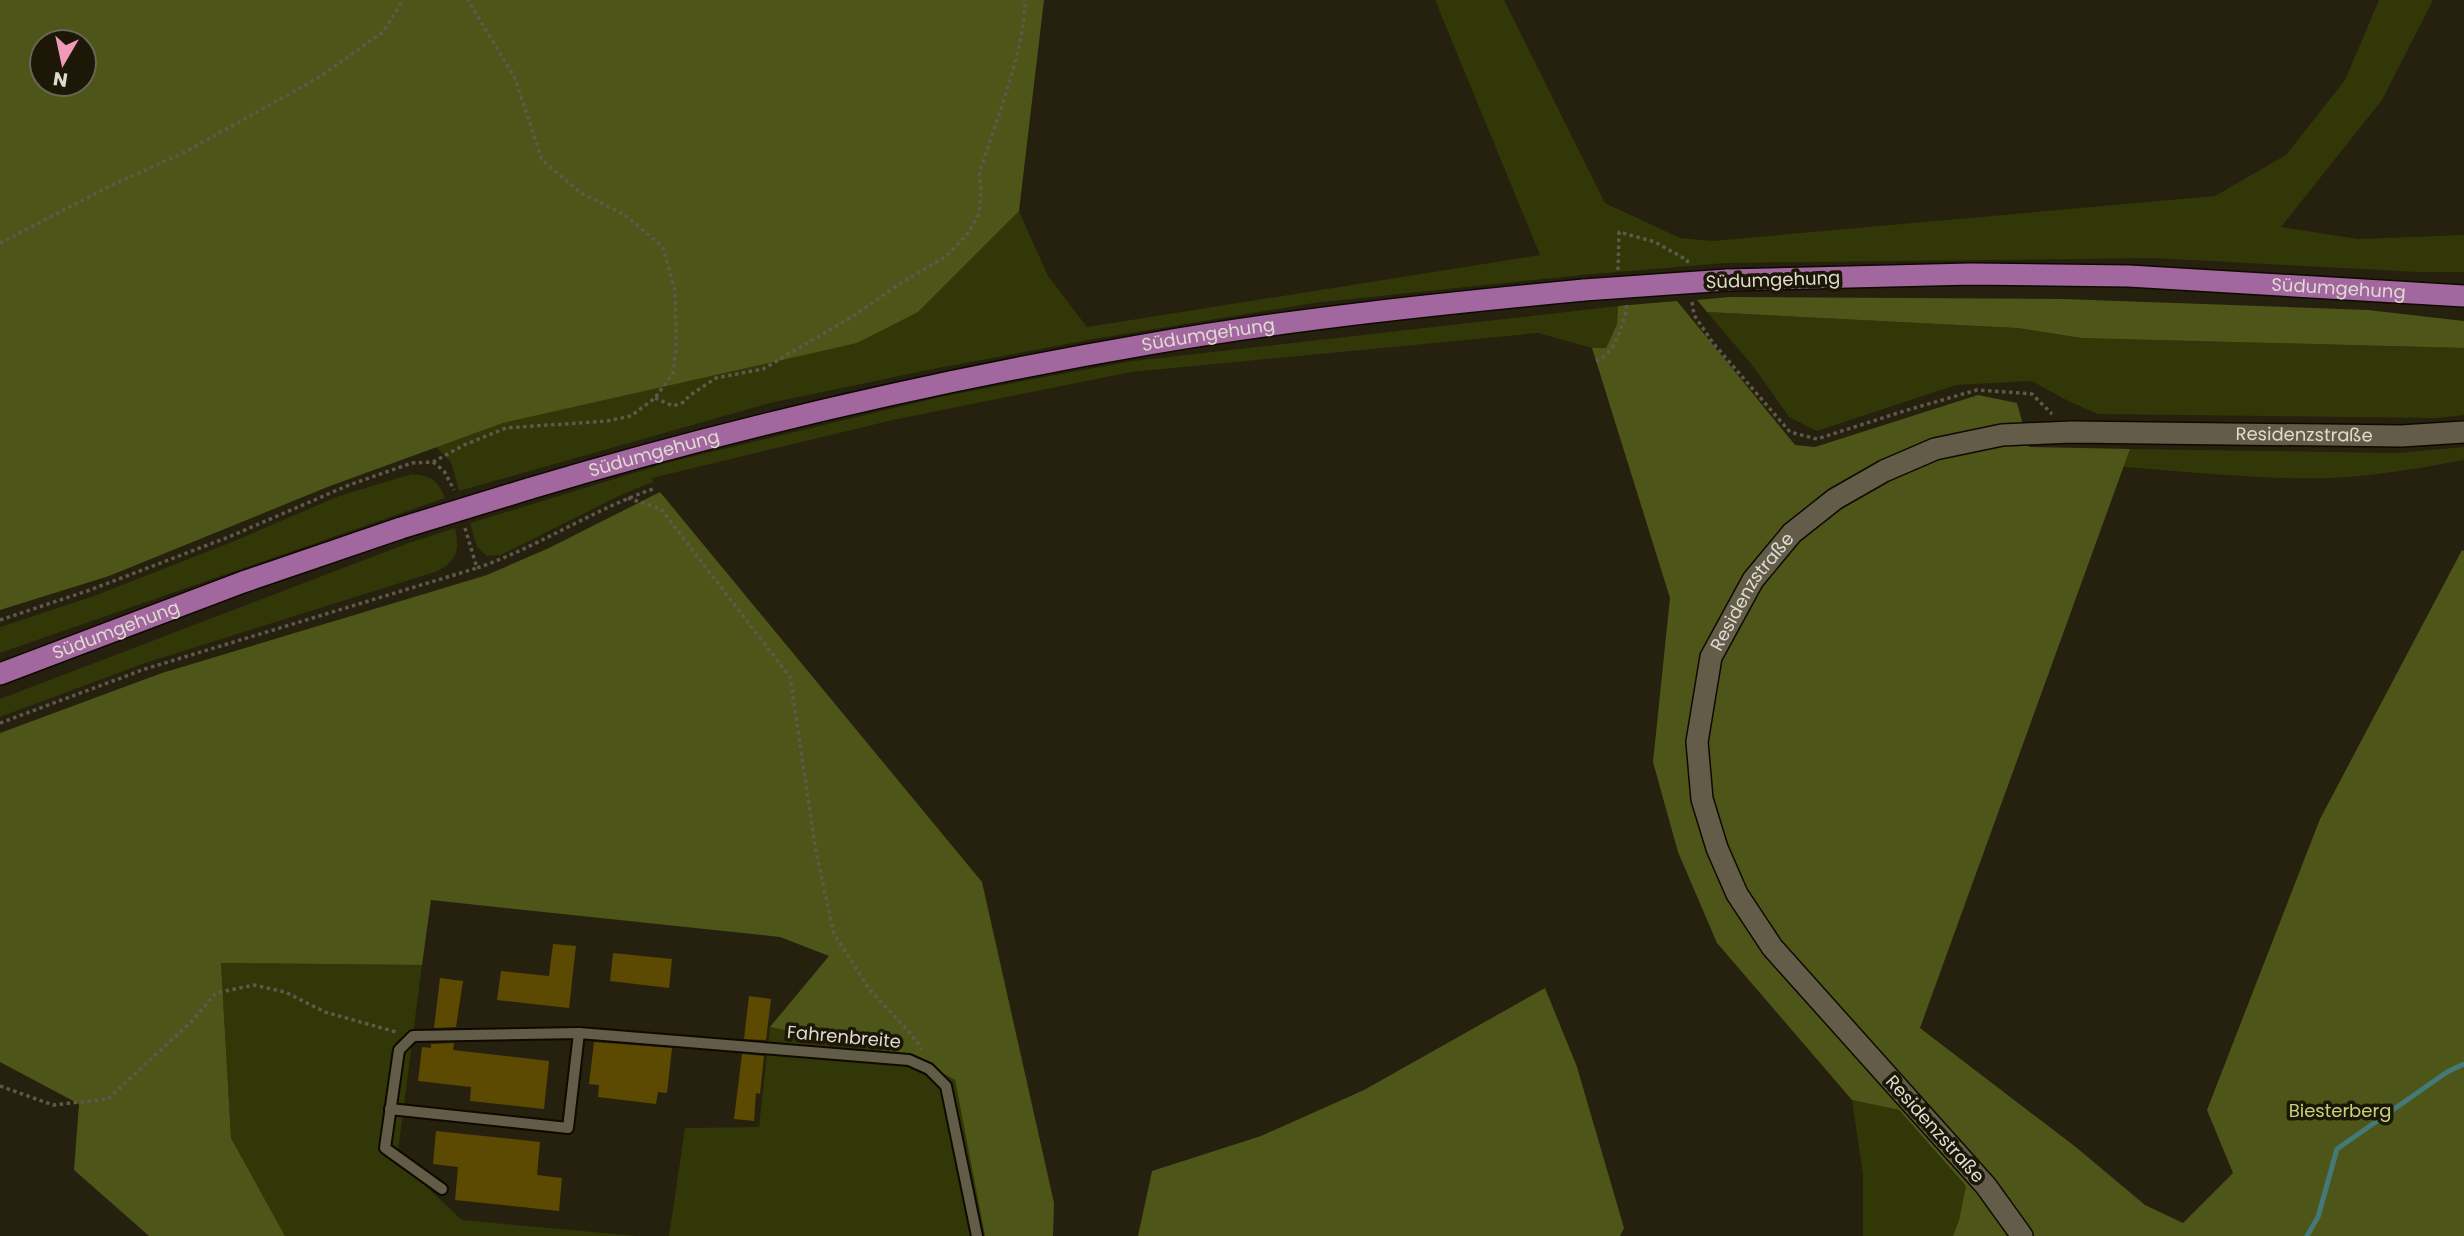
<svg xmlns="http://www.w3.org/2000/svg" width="2464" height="1236" font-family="Poppins,sans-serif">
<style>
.green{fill:#313706}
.forest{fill:#4d5518;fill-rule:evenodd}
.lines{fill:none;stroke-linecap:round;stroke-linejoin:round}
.stream{stroke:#437a78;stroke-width:5}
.building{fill:#5c4a02}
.service-casing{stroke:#0f0a00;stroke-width:14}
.secondary-casing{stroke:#0f0a00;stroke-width:24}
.primary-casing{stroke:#0f0a00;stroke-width:24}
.path{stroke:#5e594a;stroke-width:3.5;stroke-dasharray:3.5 3.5;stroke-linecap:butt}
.service{stroke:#625c48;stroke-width:10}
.secondary{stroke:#625c48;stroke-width:21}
.primary{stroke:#a367a0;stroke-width:21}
.primary-bridge-casing{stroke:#0f0a00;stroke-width:24;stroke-linecap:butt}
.primary-bridge{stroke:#a367a0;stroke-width:21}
.labels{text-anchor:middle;stroke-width:7;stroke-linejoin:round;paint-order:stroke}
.street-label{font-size:18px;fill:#dfdbd0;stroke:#1c1706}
.park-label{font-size:18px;fill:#c6d57d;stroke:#1c1706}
</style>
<rect width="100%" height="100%" fill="#26200f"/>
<g class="green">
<polygon points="1435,0 1504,0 1605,203 1680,238 1712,241 2215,196 2286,155 2345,80 2379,0 2433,0 2382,100 2281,227 2358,239 2464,235 2464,272 2417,272 2154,258 1726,263 1582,275 1314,303 1100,338 933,369 770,403 459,491 451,462 436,447 503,423 918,312 1019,211 1048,276 1087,327 1540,255"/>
<polygon points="1618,306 1617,324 1606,348 1592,348 1538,333 1131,372 893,420 652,478 653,482 623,494 501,555 487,556 477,547 470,523 670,462 940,397 1033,379 1133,361"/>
<polygon points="1707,312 2017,328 2082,338 2464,348 2464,415 2437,418 2098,414 2068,401 2032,381 1956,385 1817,431 1789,417 1753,366"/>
<path d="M 2464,447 L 2464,460 C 2421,468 2375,476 2332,478 C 2262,480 2192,472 2123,467 L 2130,449 L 2397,453 Z"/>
<path d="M 412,474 C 431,476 438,480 445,498 L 0,653 L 0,627 L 94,596 L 232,542 L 339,496 Z"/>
<path d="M 455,528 C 460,551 457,562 435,572 L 145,663 L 0,717 L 0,699 L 406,544 Z"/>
<polygon points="221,963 422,965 397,1159 462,1220 637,1236 285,1236 231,1138"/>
<polygon points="770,1027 910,1056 955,1080 985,1236 669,1236 685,1128 759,1127"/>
<polygon points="1852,1100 1899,1110 1966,1186 1959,1220 1953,1236 1863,1236 1863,1175"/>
</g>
<g class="forest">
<path d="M 0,0 L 1044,0 L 1019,211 L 918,312 L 857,343 L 503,423 L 330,486 L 109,576 L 0,610 ZM 42,42 L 84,42 L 84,84 L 42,84 Z"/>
<polygon points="1729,297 2063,299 2368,310 2464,321 2464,348 2082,338 2017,328 1707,312 1697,300"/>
<polygon points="1677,301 1795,445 1815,447 1978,395 2017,403 2029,447 2130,449 1920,1028 2077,1148 2145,1205 2183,1223 2233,1173 2207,1110 2320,819 2462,550 2464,551 2464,1236 1953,1236 1959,1220 1966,1186 1899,1110 1852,1100 1717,943 1678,852 1653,762 1670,598 1592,348 1606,348 1617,324 1618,306"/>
<polygon points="660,492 982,882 1054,1203 1053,1236 985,1236 955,1080 910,1056 770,1027 829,956 780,937 431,900 422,965 221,963 231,1138 285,1236 149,1236 74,1170 79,1104 0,1062 0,733 162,673 487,575 549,548"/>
<polygon points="1545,988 1577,1067 1624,1228 1620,1236 1138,1236 1152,1171 1261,1136 1364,1090"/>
</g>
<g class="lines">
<polyline class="stream" points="2307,1236 2318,1217 2337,1149 2447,1072 2464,1064"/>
</g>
<g class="building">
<polygon points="553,944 576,946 569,1008 497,1000 501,971 549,976"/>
<polygon points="613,953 672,959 669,988 610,981"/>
<polygon points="440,978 463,981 456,1027 434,1028"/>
<polygon points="749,996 771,999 766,1040 744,1039"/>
<polygon points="594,1042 672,1048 667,1093 658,1092 656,1104 598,1097 599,1085 589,1084"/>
<polygon points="454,1043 453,1050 549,1061 544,1109 470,1101 471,1087 418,1081 422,1047 431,1048 431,1044"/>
<polygon points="742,1054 764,1056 760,1094 756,1093 754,1121 734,1119"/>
<polygon points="436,1131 540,1142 537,1175 562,1178 559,1211 455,1200 458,1167 433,1164"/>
</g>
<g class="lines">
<g class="service-casing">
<g id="service">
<polyline points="390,1109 568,1128 579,1033"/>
<polyline points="442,1189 385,1148 399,1050 413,1036 579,1033 909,1060 929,1069 946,1086 977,1236"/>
</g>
</g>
<g class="secondary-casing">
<g id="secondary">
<path id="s1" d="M 2022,1236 L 1986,1186 L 1772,947 L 1737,894 L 1717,848 L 1702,799 L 1697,742 L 1711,657 L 1753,580 L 1792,533 L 1835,499 L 1884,471 L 1935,449 L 2002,435 L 2071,432 L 2401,436 L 2464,432"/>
</g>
</g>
<g class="primary-casing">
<g id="primary">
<path id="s2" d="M 1727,280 L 1971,274 L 2129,276 L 2464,296"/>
<path id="s3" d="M 528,489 C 732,428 939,380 1149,344 C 1293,319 1438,304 1584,290"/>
<path id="s4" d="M 0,674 L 243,582 L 401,528"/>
</g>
</g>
<g class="path">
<polyline points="0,243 108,187 185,152 318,78 383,32 403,0"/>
<polyline points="1618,270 1619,232 1655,242 1687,260 1688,263"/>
<polyline points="1692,302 1694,315 1713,343 1790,432 1817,439 1904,411 1977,390 2032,394 2052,414"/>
<path d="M 1596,361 C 1616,353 1620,329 1627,309 L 1626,305"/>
<path d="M 655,398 L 673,406 L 684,402 L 689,396 L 716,378 L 763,369 L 855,315 L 896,286 L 945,257 L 966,236 L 979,214 L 981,190 L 979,175 C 994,125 1025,51 1025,0"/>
<polyline points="433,462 444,471 454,490"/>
<polyline points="628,498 661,509 790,677 816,852 834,934 870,990 911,1034 922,1049"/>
<path d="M 465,528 L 477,568 C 538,547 592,510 653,489"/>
<polyline points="0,620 90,590 231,536 349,485 412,463 433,462 464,445 506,428 607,421 631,416 655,398 673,373 676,348 675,291 663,247 625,215 581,193 542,160 515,78 468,0"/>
<polyline points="0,723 145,669 477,568"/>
<polyline points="0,1086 53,1105 108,1099 191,1022 216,993 254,985 285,992 325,1012 396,1032"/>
</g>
<use href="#service" class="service"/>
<use href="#secondary" class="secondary"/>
<use href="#primary" class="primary"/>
<g class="primary-bridge-casing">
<g id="primary-bridge">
<polyline points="1584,290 1727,280"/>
<polyline points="401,528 528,489"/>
</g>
</g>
<use href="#primary-bridge" class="primary-bridge"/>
</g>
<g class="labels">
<g class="street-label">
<text transform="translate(1773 280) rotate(-2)" y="6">Südumgehung</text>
<text dy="6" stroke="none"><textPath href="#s2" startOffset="612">Südumgehung</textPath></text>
<text dy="6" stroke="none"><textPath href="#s3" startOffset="698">Südumgehung</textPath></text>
<text dy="6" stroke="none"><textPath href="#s1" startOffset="1377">Residenzstraße</textPath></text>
<text dy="6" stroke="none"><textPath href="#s3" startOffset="131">Südumgehung</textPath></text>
<text dy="6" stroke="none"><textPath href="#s1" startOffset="768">Residenzstraße</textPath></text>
<text dy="6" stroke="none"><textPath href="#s4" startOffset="124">Südumgehung</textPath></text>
<text transform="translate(844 1037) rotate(5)" y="6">Fahrenbreite</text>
<text transform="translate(1935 1129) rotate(48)" y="6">Residenzstraße</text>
</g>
<g class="park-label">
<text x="2340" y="1117">Biesterberg</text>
</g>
</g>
<g transform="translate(63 63) rotate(189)"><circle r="33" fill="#1c1706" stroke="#6a6557" stroke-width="2"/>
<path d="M0-5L12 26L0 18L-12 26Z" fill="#ef9ab8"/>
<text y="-10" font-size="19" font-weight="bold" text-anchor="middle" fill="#dfdbd0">N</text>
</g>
</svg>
